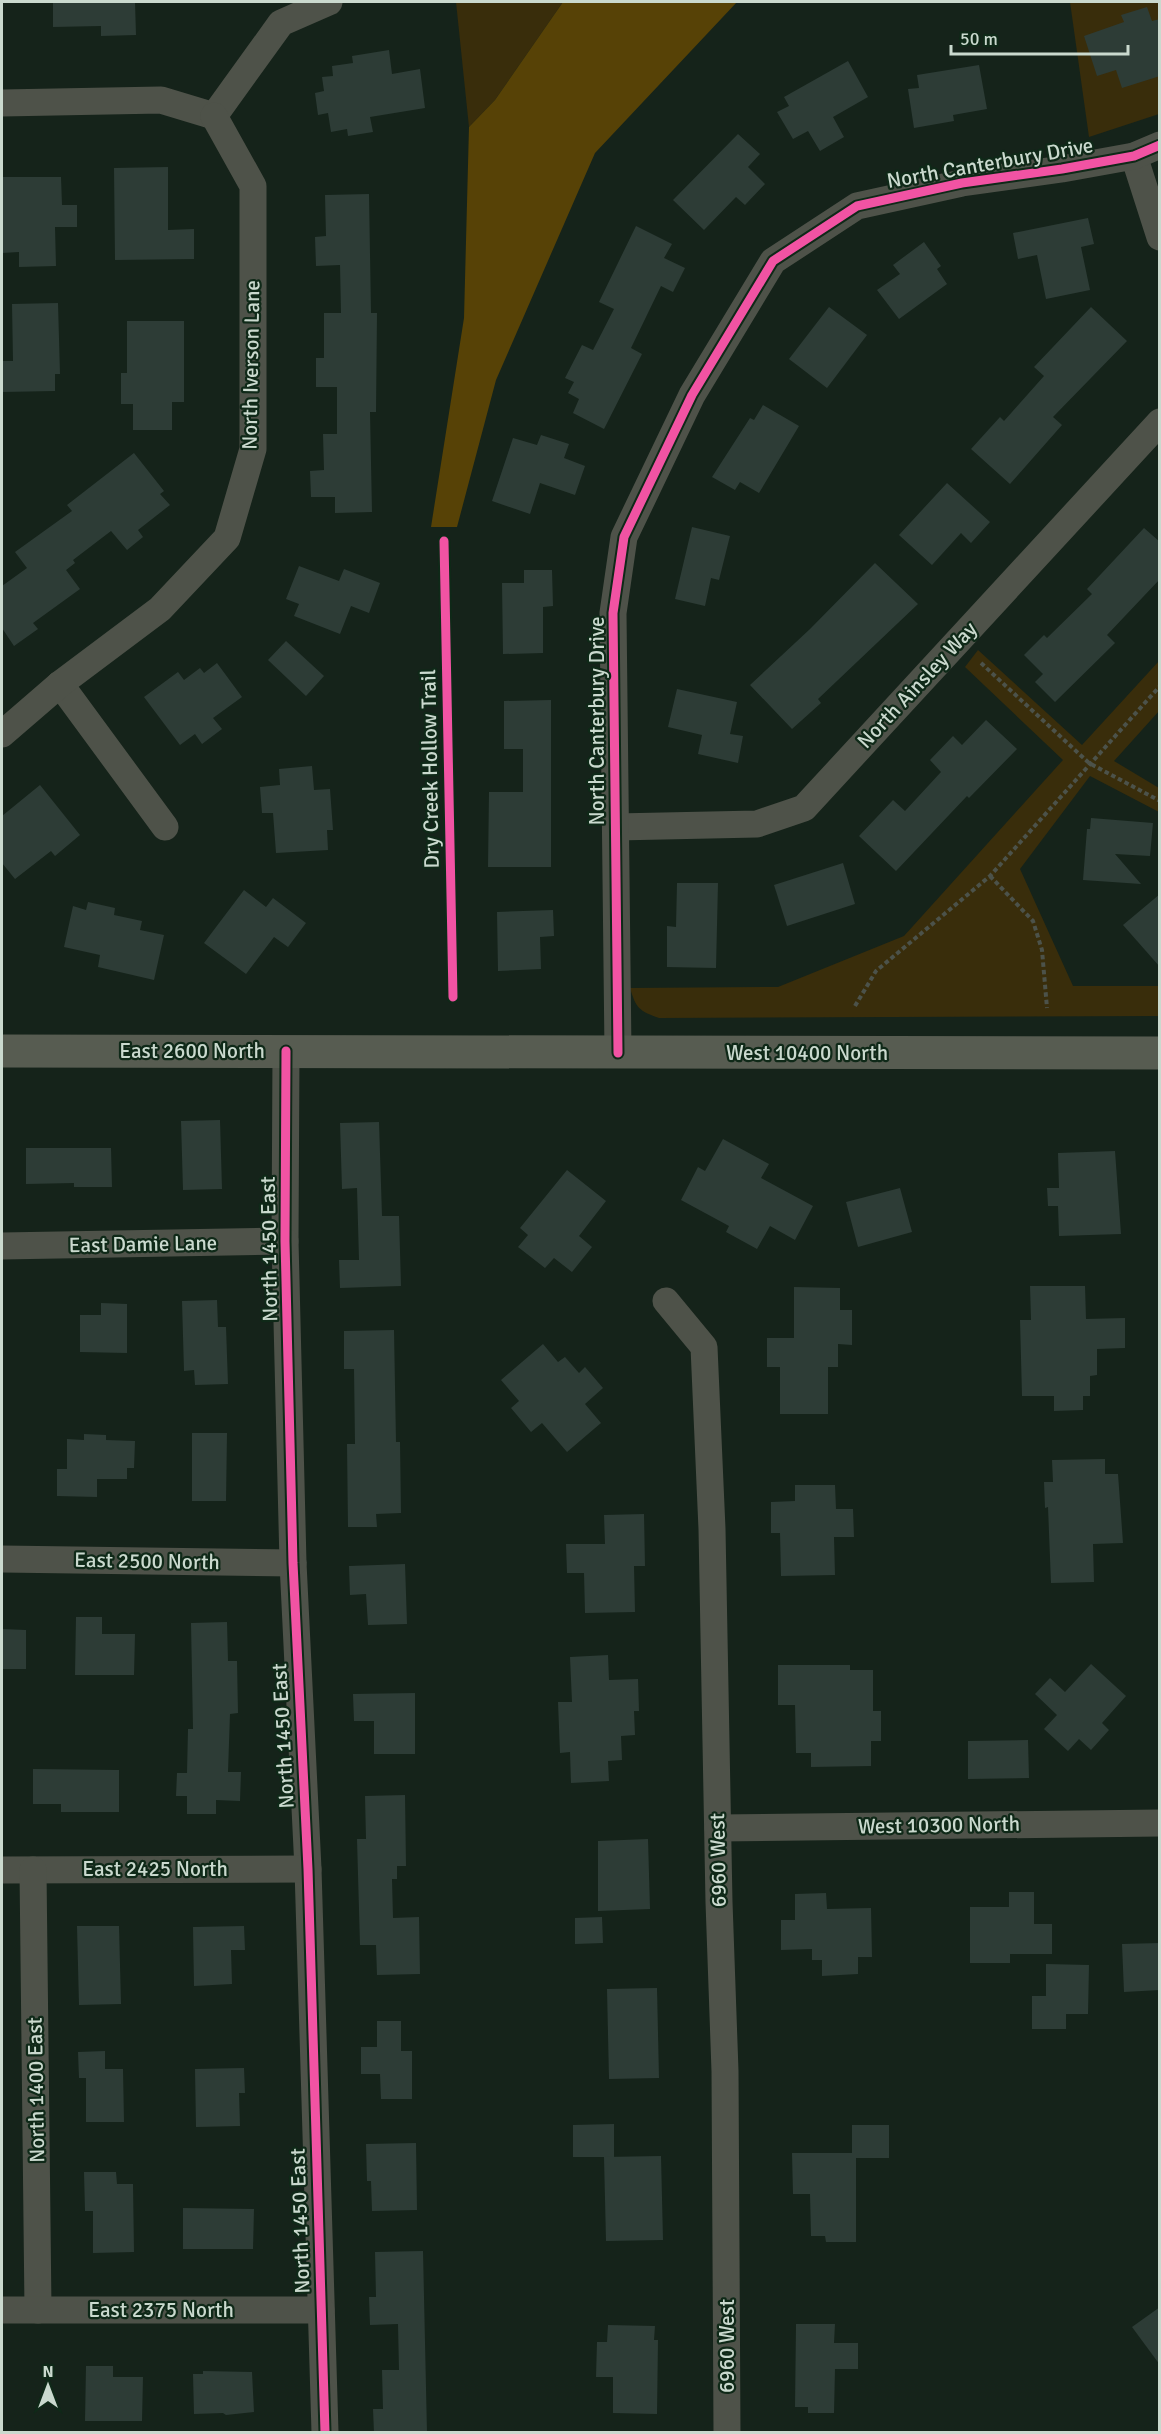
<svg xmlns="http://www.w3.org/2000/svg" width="1161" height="2434" font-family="Signika,sans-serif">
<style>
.green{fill:#392d0b}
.forest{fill:#574206}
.building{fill:#2d3c36}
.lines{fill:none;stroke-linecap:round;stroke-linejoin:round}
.path{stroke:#4c524a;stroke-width:4;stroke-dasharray:4.5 3;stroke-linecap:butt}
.street{stroke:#4e5249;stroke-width:27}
.secondary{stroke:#575c51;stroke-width:33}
.cycleway-casing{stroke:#0f2918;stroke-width:13}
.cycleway{stroke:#f153a3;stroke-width:9}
.labels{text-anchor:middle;stroke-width:4.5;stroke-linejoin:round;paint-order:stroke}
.street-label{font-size:21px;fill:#cad9ce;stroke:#0f2918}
</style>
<rect width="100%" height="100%" fill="#15231a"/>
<g class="green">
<polygon points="456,2 563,2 495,100 469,127"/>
<polygon points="1070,2 1159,2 1159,114 1089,137"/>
<path d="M 978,650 L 1082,745 L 1159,661 L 1159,711 L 1114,761 L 1159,788 L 1159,812 L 1090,776 L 1020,869 L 1073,986 L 1159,986 L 1159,1016 L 659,1018 C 639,1011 636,1008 630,988 L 778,987 L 904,936 L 1063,760 L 965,667 Z"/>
</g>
<polygon class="forest" points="563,2 737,2 595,153 496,380 457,527 431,527 464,318 469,127 495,100"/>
<g class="building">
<polygon points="53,2 135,2 136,35 101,36 101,26 53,27"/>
<polygon points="1147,7 1152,21 1160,19 1160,76 1122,88 1116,70 1097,76 1084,36 1124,22 1121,15"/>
<polygon points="389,50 392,74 420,69 425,108 370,117 373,132 348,136 347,129 331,132 328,113 318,115 315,93 324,91 322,77 333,76 332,66 353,63 352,56"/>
<polygon points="848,61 868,97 833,117 844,137 820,151 808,131 793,139 777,112 789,106 784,97"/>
<polygon points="979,65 987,109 953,115 954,121 914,128 908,89 919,88 917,75"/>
<polygon points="738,134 760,154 748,167 765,184 745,205 736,197 704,230 673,200"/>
<polygon points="168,167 168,230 194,229 194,259 115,260 114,168"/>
<polygon points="2,177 61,177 62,205 77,205 77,227 55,227 56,266 19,267 19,252 2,253"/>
<polygon points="369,194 371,313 377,313 376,412 370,412 372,512 335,513 335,497 311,497 310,471 324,470 323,434 337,434 337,387 316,387 316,358 324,358 324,313 341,313 340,265 316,266 315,237 326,236 325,195"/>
<polygon points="1088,218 1094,244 1081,247 1090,290 1046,299 1037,255 1018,259 1013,233"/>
<polygon points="636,226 672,244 664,258 685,268 673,292 661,286 631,348 642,354 604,429 573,413 579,399 568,393 574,382 565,378 582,345 593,350 614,309 599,302"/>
<polygon points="924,242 941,266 937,269 947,284 899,319 877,290 900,274 893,265"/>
<polygon points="58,303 60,374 55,374 55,391 2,392 2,361 13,361 12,304"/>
<polygon points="829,307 867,335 827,388 789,359"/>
<polygon points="1091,307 1127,341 1053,417 1062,425 1010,484 971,449 1000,417 1004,421 1044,376 1034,367"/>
<polygon points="127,321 184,321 184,402 172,402 172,430 133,430 133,404 121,404 121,373 127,373"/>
<polygon points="763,405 799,426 759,493 740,482 735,490 712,477 750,418 754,420"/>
<polygon points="541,435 569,444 564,458 585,466 575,495 540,483 530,514 492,501 513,438 537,445"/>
<polygon points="134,453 164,491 160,494 170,505 138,530 143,537 127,550 111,531 73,560 75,563 66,570 80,589 33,623 38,629 14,646 2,628 2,586 27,568 15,552 72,511 67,505"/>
<polygon points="947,483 990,522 971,543 961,533 932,565 899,535"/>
<polygon points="692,527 730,536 719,580 711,578 705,606 675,599"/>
<polygon points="1144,528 1160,542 1160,579 1107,635 1115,643 1055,702 1035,682 1043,674 1024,655 1044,635 1047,638 1092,594 1087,589"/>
<polygon points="875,563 918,604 818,699 821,703 792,729 750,685 810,629"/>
<polygon points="299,566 339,581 344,569 380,583 369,613 351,606 340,634 294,616 299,604 286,599"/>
<polygon points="524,570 552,570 553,606 543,607 543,653 503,654 502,583 524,583"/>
<polygon points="286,641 324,676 306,696 268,660"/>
<polygon points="217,663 242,697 213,718 222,729 202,744 195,734 180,745 144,697 178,672 184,680 200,668 204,673"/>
<polygon points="677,689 737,702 730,734 743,736 738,763 698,754 702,735 668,727"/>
<polygon points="551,700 551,867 488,867 489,792 523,792 523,749 504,749 504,701"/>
<polygon points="986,720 1017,749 969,798 967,796 896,871 859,836 893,800 905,811 941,772 930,760 953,736 962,745"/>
<polygon points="312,766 314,790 330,789 333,830 327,830 328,850 276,853 273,813 262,813 260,787 280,785 279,769"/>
<polygon points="40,785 80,835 55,856 51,851 15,879 2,863 2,816"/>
<polygon points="1091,818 1153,823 1150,856 1115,854 1141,884 1083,880 1087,829 1090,829"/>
<polygon points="843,863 855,904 787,926 774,885"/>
<polygon points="677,883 718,883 716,968 667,967 667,926 676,927"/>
<polygon points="244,890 266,907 273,898 306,923 288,947 274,937 246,974 204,943"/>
<polygon points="1160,894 1160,967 1123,925"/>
<polygon points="88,902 115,908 114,915 142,921 140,930 164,935 154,980 98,967 100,955 64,947 73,906 86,910"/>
<polygon points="553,910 554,936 540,937 541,969 498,971 497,912"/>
<polygon points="220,1120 222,1189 183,1190 181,1121"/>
<polygon points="379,1122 382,1216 399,1216 401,1286 340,1288 339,1260 359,1260 357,1188 342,1189 340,1123"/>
<polygon points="723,1139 769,1164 761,1178 813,1206 795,1240 770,1226 757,1249 726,1232 729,1226 681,1200 698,1167 705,1171"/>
<polygon points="26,1148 111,1148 112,1187 74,1187 74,1183 26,1184"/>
<polygon points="1115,1151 1121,1234 1059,1236 1058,1206 1048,1206 1047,1188 1059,1188 1058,1153"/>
<polygon points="567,1170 606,1201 579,1236 592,1247 572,1272 554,1258 545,1268 518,1247 528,1235 520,1228"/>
<polygon points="900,1188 912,1232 858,1247 846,1202"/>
<polygon points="1030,1286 1085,1286 1086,1319 1125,1318 1125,1348 1097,1349 1097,1375 1090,1376 1090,1396 1083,1396 1083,1410 1054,1411 1054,1396 1022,1396 1020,1320 1031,1320"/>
<polygon points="794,1287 840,1288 840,1310 852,1310 852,1345 838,1344 838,1367 828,1367 828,1414 780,1414 780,1367 767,1367 767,1338 794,1338"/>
<polygon points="217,1300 218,1327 226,1327 228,1384 195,1385 194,1370 184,1371 182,1301"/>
<polygon points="101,1303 127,1304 127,1353 80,1352 80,1315 101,1315"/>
<polygon points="394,1330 396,1442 400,1442 401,1513 376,1514 377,1527 348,1527 347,1444 355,1444 354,1369 344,1369 344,1331"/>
<polygon points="543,1344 558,1362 565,1357 579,1373 585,1367 603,1388 585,1404 601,1423 567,1452 542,1423 531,1432 511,1408 519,1401 501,1380"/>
<polygon points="192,1433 227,1433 226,1501 192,1501"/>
<polygon points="84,1434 106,1435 106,1440 135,1441 134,1468 127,1468 127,1479 97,1479 97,1497 57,1496 57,1469 67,1469 67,1439 84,1440"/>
<polygon points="1105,1459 1105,1474 1118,1474 1123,1543 1093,1544 1094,1582 1051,1583 1048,1507 1045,1508 1044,1482 1053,1482 1052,1460"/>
<polygon points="795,1485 835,1485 836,1509 853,1509 854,1537 834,1537 835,1575 781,1576 780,1533 771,1533 771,1502 795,1501"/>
<polygon points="644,1514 645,1566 634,1566 635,1612 585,1613 584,1573 567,1573 566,1544 605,1544 604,1515"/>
<polygon points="405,1564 407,1624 368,1625 366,1594 350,1595 349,1566"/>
<polygon points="76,1617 102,1617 102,1634 135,1634 134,1675 75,1675"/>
<polygon points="227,1622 228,1661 237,1661 238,1713 230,1714 228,1772 241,1772 240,1801 216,1800 216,1814 187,1814 187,1796 176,1796 177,1773 187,1773 188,1729 193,1729 191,1623"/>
<polygon points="2,1629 26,1630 26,1669 2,1669"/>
<polygon points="608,1655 609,1680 638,1679 639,1711 634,1711 635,1735 621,1736 622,1760 608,1761 609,1781 571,1783 570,1752 560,1753 558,1702 572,1702 570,1657"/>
<polygon points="1091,1664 1126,1696 1102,1723 1109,1730 1091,1750 1079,1739 1068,1751 1044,1729 1057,1715 1035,1694 1050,1678 1065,1692"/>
<polygon points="778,1665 850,1665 850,1670 873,1670 873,1711 881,1711 881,1741 871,1741 871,1766 811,1767 811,1753 796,1753 795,1705 778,1705"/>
<polygon points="415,1693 415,1754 374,1754 374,1721 354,1721 353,1694"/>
<polygon points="1028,1740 1029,1778 968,1779 968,1741"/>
<polygon points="33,1769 119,1770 119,1812 61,1812 61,1804 33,1804"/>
<polygon points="405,1795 406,1866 397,1866 397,1879 392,1879 393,1918 419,1917 420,1974 377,1975 376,1945 360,1945 357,1839 366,1839 365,1796"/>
<polygon points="648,1839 650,1909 598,1911 598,1841"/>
<polygon points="1009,1892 1034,1892 1034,1924 1052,1924 1052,1954 1010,1954 1010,1963 970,1963 970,1907 1009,1907"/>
<polygon points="826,1893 827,1909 871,1908 872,1957 858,1957 858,1974 822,1976 822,1960 812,1960 812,1949 781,1950 781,1920 795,1920 795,1894"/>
<polygon points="602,1917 603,1943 575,1944 575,1918"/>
<polygon points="77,1926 119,1926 121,2004 79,2005"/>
<polygon points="244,1926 245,1950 231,1950 232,1984 194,1986 193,1927"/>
<polygon points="1160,1943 1160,1990 1124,1992 1122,1944"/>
<polygon points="1046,1964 1089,1965 1088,2014 1066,2014 1066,2029 1032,2029 1032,1996 1046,1996"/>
<polygon points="657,1988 659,2078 609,2079 607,1989"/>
<polygon points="377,2021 401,2021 401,2051 412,2051 412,2099 381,2099 380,2074 361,2074 361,2047 377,2047"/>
<polygon points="105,2051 105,2069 123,2069 124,2122 86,2122 86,2078 79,2078 78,2052"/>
<polygon points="244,2068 245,2093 239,2093 240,2126 196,2127 195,2069"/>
<polygon points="614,2124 614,2157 573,2157 573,2125"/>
<polygon points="852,2125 889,2125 889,2158 856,2158 856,2242 826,2242 825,2236 811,2236 810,2194 793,2194 792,2153 852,2153"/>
<polygon points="416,2143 417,2210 372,2211 371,2181 367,2181 366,2144"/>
<polygon points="661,2156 663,2240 606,2241 604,2157"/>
<polygon points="84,2172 116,2172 117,2184 133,2184 134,2252 93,2253 93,2211 85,2211"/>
<polygon points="183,2208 254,2209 253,2249 183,2249"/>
<polygon points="423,2251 427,2433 374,2433 373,2409 383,2409 382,2370 399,2370 398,2324 370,2325 369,2297 376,2297 375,2252"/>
<polygon points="1160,2307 1160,2365 1132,2327"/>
<polygon points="796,2324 835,2324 834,2343 858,2343 858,2369 835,2369 834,2413 808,2413 808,2407 795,2407"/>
<polygon points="608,2325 655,2326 654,2340 658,2340 657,2414 613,2413 613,2377 596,2377 597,2342 607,2342"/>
<polygon points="86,2366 113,2366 113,2377 143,2377 142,2421 85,2421"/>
<polygon points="203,2371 252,2372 254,2412 226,2415 223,2413 194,2414 193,2374 203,2374"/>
</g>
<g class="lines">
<g class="path">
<polyline points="981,663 1089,763 1160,801"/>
<polyline points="990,876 1033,921 1042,950 1047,1008"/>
<polyline points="855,1006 876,971 990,876 1160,686"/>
</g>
<g class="street">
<polyline points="2,103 161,100 214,116"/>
<polyline points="214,116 281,23 329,2"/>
<polyline points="1134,156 1160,237"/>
<polyline points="60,684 165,827"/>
<polyline points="2,734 60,684 160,609 227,538 253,449 253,186 214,116"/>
<polyline points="616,827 757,824 804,808 1160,422"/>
<polyline points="286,1051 285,1241 293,1563 308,1869 325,2432"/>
<polyline points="618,1053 613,613 624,537 692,395 773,261 857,206 962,183 1062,169 1134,156 1160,145"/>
<polyline points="2,1246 285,1241"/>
<polyline points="666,1301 704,1347 712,1529 719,1902 725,2071 727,2432"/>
<polyline points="2,1559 293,1563"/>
<polyline points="718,1828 1160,1823"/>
<polyline points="2,1870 308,1869"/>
<polyline points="33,1870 38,2310"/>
<polyline points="2,2310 321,2310"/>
</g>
<polyline class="secondary" points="2,1051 1160,1053"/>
<g class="cycleway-casing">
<g id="cycleway">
<polyline points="444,541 453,997"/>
<polyline points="286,1051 285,1241 293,1563 308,1869 325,2432"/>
<polyline points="618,1053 613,613 624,537 692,395 773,261 857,206 962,183 1062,169 1134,156 1160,145"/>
</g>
</g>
<use href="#cycleway" class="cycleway"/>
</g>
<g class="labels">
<g class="street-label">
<text transform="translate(990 163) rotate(-10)" y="7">North Canterbury Drive</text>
<text transform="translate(251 365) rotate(-89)" y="7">North Iverson Lane</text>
<text transform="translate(917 685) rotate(-47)" y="7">North Ainsley Way</text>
<text transform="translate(597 721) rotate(-90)" y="7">North Canterbury Drive</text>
<text transform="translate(430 769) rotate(-91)" y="7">Dry Creek Hollow Trail</text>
<text x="192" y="1058">East 2600 North</text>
<text x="807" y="1060">West 10400 North</text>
<text transform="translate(143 1244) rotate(-1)" y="7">East Damie Lane</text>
<text transform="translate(269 1249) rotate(-91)" y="7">North 1450 East</text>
<text transform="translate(147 1561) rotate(1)" y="7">East 2500 North</text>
<text transform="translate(283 1736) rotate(-93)" y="7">North 1450 East</text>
<text transform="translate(939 1825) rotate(-1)" y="7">West 10300 North</text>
<text transform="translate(718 1860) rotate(-91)" y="7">6960 West</text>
<text x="155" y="1876">East 2425 North</text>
<text transform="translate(36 2090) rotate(-91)" y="7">North 1400 East</text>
<text transform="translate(300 2221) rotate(-92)" y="7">North 1450 East</text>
<text x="161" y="2317">East 2375 North</text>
<text transform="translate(727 2346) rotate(-90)" y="7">6960 West</text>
</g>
</g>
<rect width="1161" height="2434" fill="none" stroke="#cad9ce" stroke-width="6"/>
<g transform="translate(48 2386)" stroke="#0f2918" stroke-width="4.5" paint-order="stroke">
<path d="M0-4.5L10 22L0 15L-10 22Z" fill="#cad9ce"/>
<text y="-9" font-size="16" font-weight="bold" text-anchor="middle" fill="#cad9ce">N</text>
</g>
<path d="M951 45v9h177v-9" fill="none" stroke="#cad9ce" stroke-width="3"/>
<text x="960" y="45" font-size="18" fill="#cad9ce" stroke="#0f2918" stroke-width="4.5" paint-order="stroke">50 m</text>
</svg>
